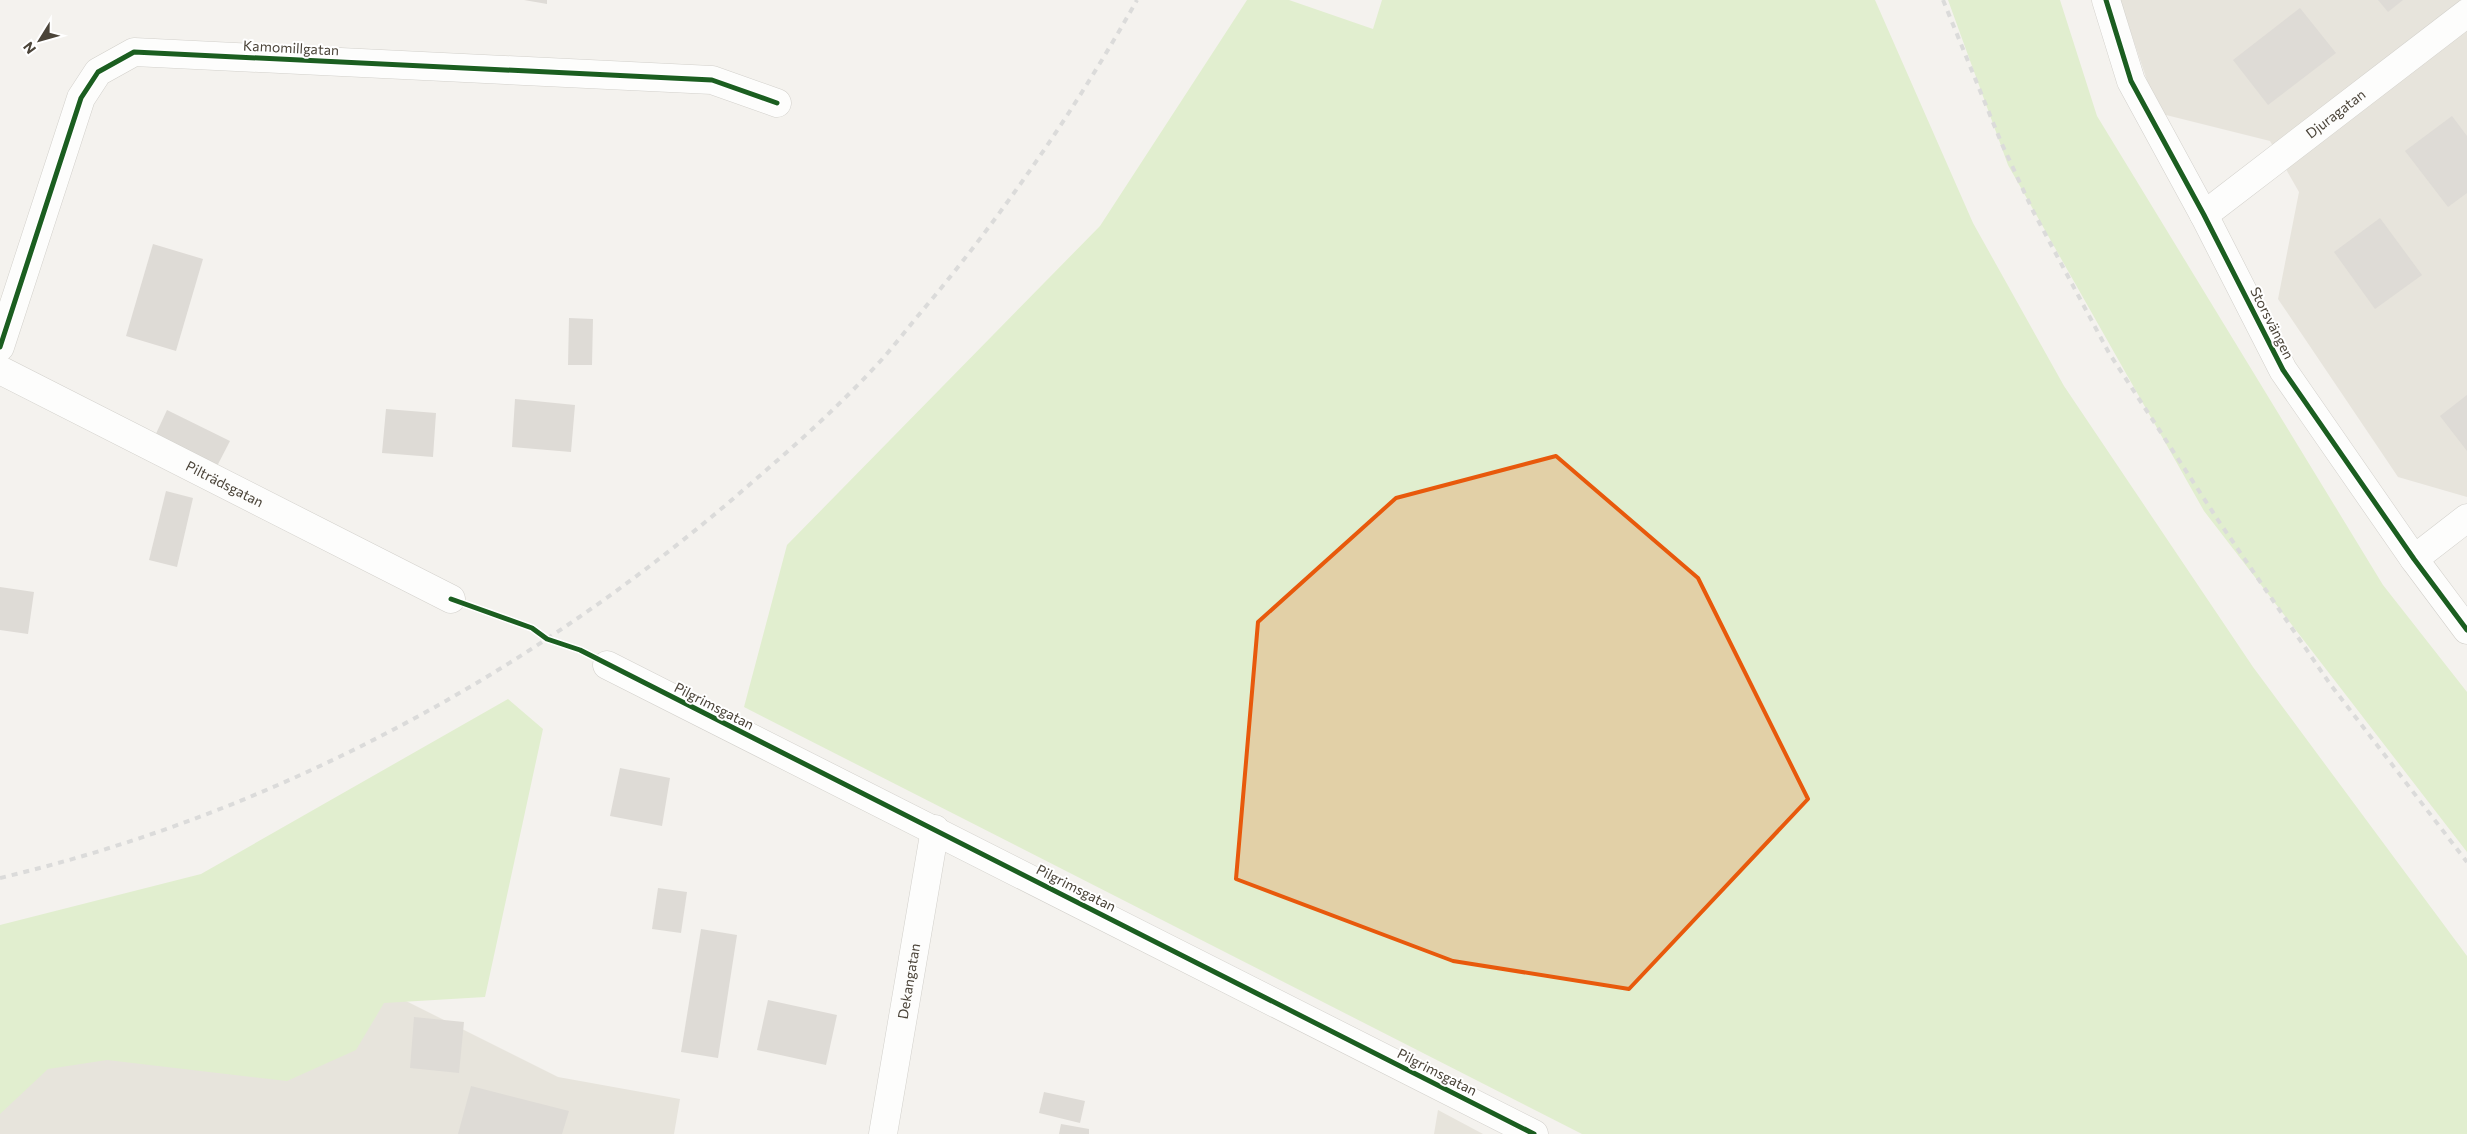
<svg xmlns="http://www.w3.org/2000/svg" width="2467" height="1134" font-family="Commissioner,sans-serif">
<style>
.residential{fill:#e7e4dc}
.green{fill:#e1eecf}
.building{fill:#dedbd6}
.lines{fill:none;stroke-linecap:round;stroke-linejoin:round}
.minor-casing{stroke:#d2d0cb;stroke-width:29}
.minor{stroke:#fdfdfc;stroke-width:28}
.rail{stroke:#dbdbda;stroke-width:4;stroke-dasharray:6 6;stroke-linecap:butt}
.cycleway-casing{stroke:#fff;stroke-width:8}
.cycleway{stroke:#1b5e20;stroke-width:5}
.marked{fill:#e8590c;fill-opacity:0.2;stroke:#e8590c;stroke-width:4;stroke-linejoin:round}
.labels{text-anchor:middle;stroke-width:4;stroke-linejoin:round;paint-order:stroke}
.street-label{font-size:14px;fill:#4b4439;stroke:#fff}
</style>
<rect width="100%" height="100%" fill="#f4f2ee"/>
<g class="residential">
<polygon points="2120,0 2467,0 2467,497 2398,477 2278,299 2299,192 2270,141 2158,113"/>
<polygon points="334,965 558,1077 680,1099 674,1134 0,1134 0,1058"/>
<polygon points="1438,1110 1483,1134 1434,1134"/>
</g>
<g class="green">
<polygon points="1247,0 1289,0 1373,29 1382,0 1875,0 1973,223 2064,386 2253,667 2467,956 2467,1134 1582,1134 744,707 787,545 1100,226"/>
<polygon points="1948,0 2060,0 2097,116 2383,585 2467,692 2467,852 2204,511 2008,165"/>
<polygon points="508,699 543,729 485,997 384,1003 356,1050 287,1081 107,1060 48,1069 0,1114 0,925 201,874"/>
</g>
<g class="building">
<polygon points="524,0 547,0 547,4"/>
<polygon points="2378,0 2403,0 2388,12"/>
<polygon points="2300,8 2336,53 2268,105 2233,60"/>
<polygon points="2452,116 2467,136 2467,193 2448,207 2405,151"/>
<polygon points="2380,218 2422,275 2375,309 2334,252"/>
<polygon points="153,244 203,259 176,351 126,336"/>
<polygon points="569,318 593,319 592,365 568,365"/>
<polygon points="2467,395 2467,451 2440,416"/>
<polygon points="515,399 575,405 571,452 512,447"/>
<polygon points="386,409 436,413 433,457 382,453"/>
<polygon points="167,410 230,441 215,470 154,438"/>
<polygon points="166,491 193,498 177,567 149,560"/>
<polygon points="0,587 34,592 28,634 0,630"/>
<polygon points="620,768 670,778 662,826 610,816"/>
<polygon points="658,888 687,892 681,933 652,929"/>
<polygon points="701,929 737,935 718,1058 681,1052"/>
<polygon points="768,1000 837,1015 826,1065 757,1050"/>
<polygon points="414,1017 464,1022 459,1073 410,1068"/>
<polygon points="471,1086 569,1111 562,1134 458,1134"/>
<polygon points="1044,1092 1085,1101 1080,1123 1039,1113"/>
<polygon points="1061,1124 1089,1129 1089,1134 1059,1134"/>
</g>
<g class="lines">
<g class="minor-casing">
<g id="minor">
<polyline points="2106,0 2131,81 2204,215 2283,370 2414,559 2467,630"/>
<path id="s1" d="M 2204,215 L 2467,13"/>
<polyline points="0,347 81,98 98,72 134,52 712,80 777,103"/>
<path id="s2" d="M 0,370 L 451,599"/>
<polyline points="2414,559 2467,518"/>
<polyline points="607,665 1534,1134"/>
<path id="s3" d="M 883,1134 L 935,829"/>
</g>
</g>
<use href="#minor" class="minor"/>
<g class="rail">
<polyline points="1943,0 2001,142 2033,211 2109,353 2218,520 2330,684 2467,862"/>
<path d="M 0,878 C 278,812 535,672 749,485 C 792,448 835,410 874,368 C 891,350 906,330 922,311 C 1003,215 1075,110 1137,0"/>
</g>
<g class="cycleway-casing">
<g id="cycleway">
<polyline points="2106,0 2131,81 2204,215 2283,370 2414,559 2467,630"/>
<polyline points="0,347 81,98 98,72 134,52 712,80 777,103"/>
<polyline points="451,599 532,628 547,639 580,650 1534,1134"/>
</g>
</g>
<use href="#cycleway" class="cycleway"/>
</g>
<path class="marked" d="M 1556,456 L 1698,578 L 1808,799 L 1629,989 L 1453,961 L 1236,879 L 1258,622 L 1396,498 Z"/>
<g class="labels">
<g class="street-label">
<text transform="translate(291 48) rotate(3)" y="5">Kamomillgatan</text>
<text dy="5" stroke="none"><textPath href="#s1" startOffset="166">Djuragatan</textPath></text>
<text transform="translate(2272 323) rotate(63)" y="5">Storsvängen</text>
<text dy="5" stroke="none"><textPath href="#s2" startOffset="252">Pilträdsgatan</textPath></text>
<text transform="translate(714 706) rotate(27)" y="5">Pilgrimsgatan</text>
<text transform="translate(1076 888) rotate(27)" y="5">Pilgrimsgatan</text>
<text dy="5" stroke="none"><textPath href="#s3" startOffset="155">Dekangatan</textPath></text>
<text transform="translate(1437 1072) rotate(27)" y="5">Pilgrimsgatan</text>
</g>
</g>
<g transform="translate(40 40) rotate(233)" stroke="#ffffff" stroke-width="4" paint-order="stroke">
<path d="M0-4L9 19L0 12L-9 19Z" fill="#4b4439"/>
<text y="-8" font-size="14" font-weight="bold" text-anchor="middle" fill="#4b4439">N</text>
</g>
</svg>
